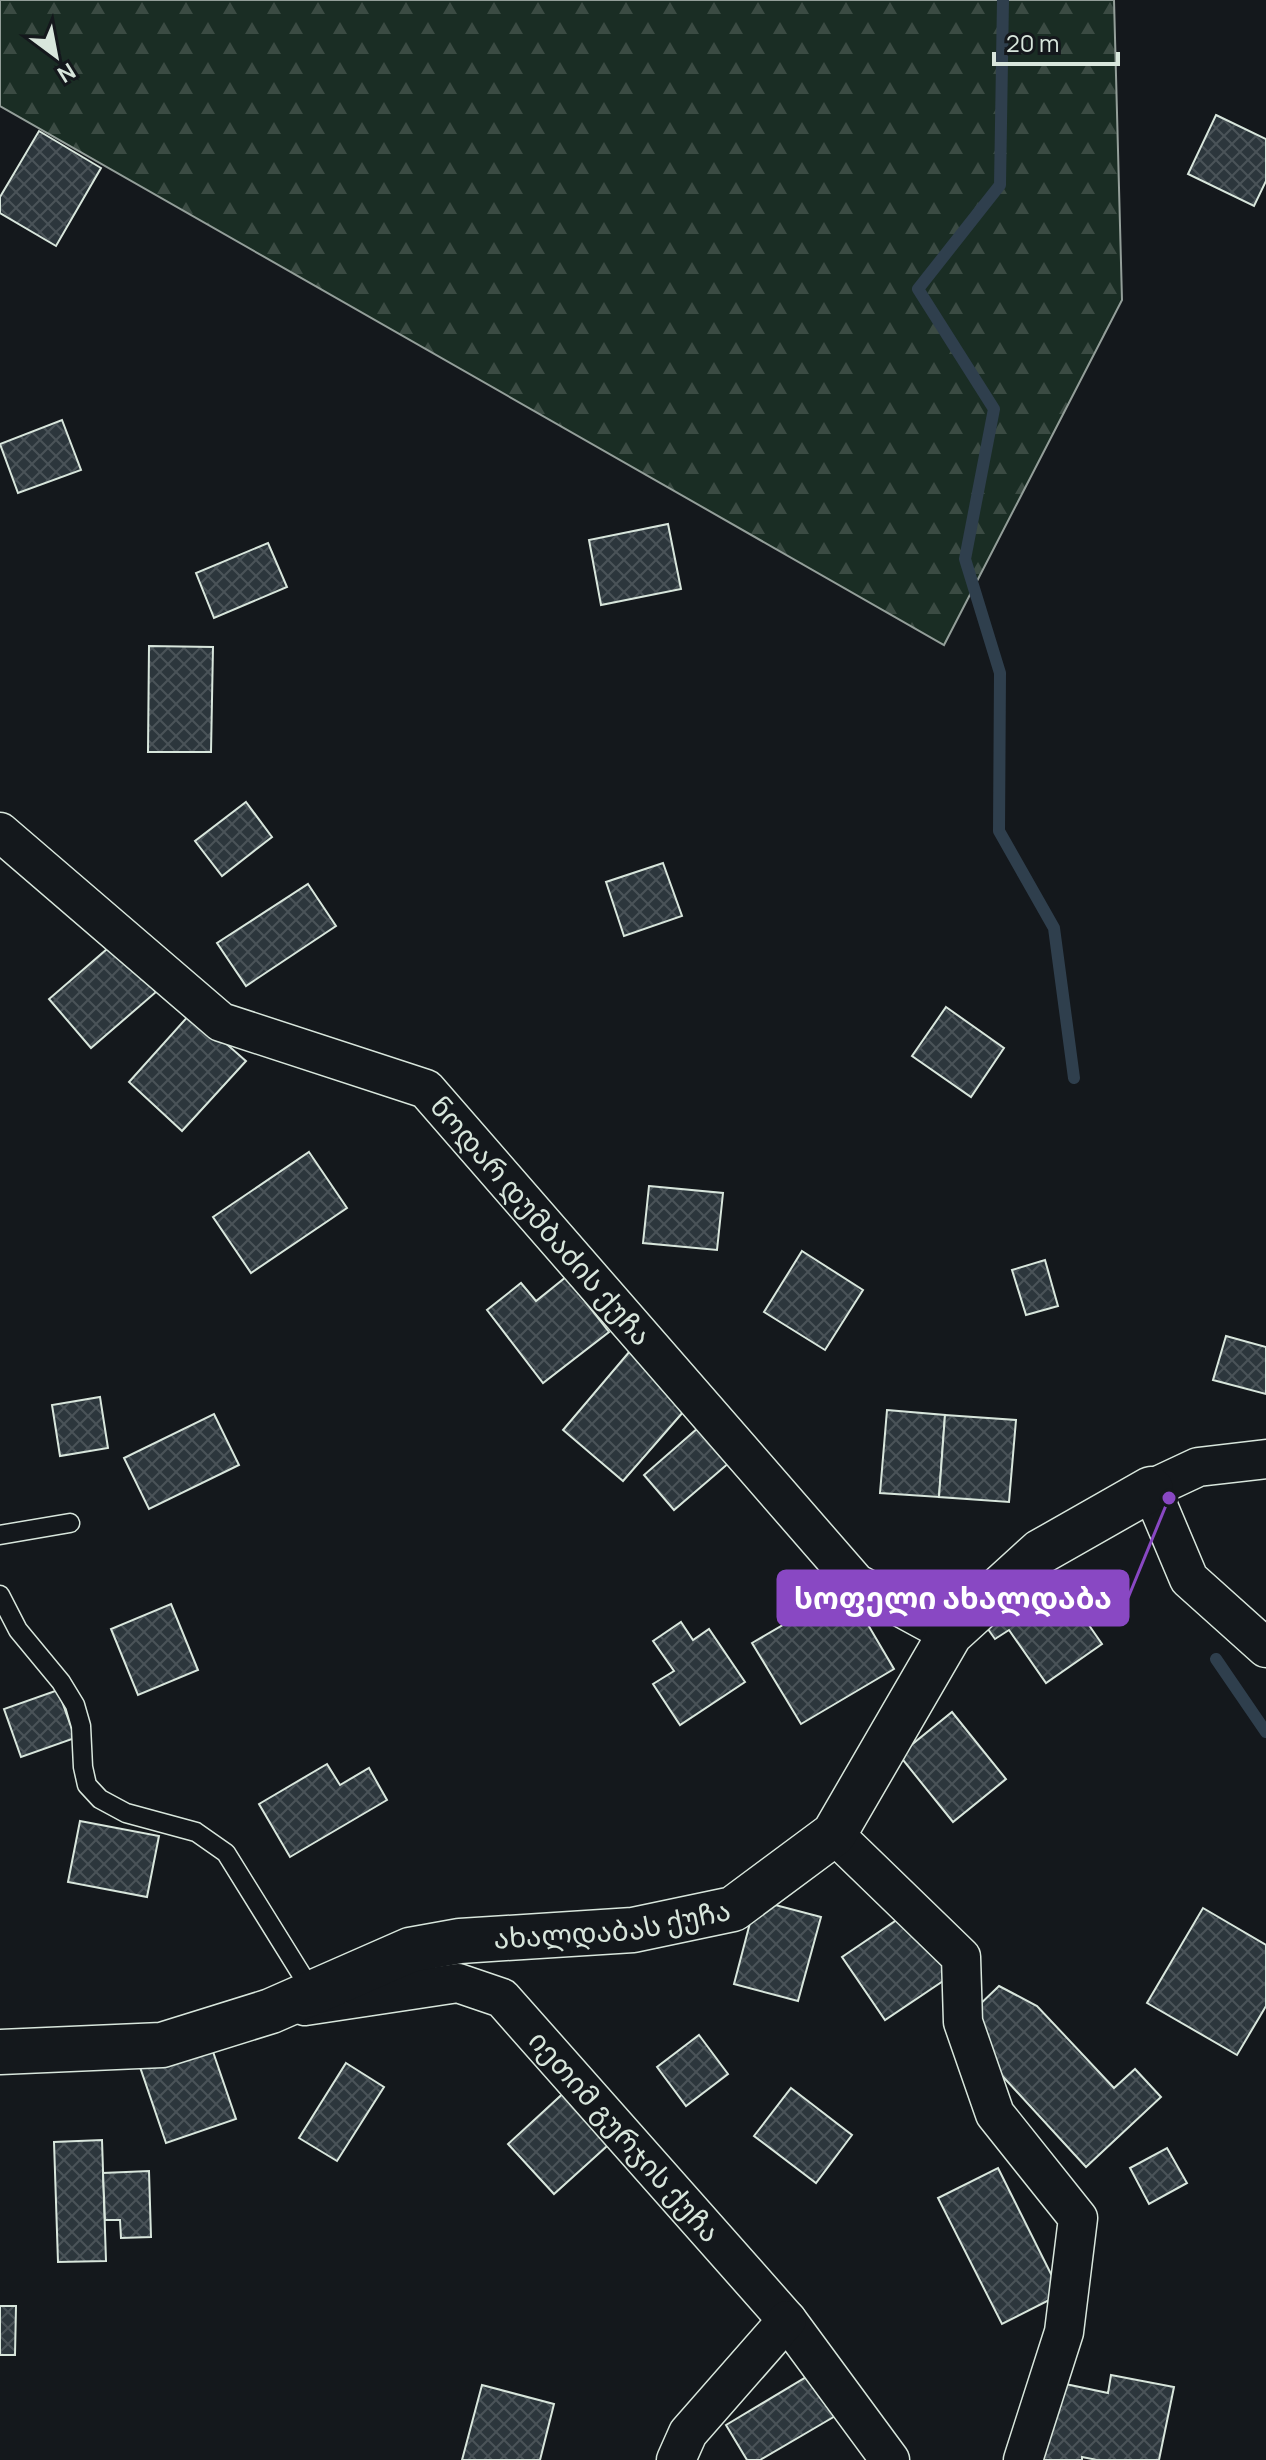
<svg xmlns="http://www.w3.org/2000/svg" width="1266" height="2460" font-family="Manrope,'Noto Sans Georgian',sans-serif">
<style>
.forest{fill:url(#forest-firs);stroke:#939e99;stroke-width:2}
.lines{fill:none;stroke-linecap:round;stroke-linejoin:round}
.stream{stroke:#2f3f4d;stroke-width:12}
.building{fill:url(#building-cross-hatch);stroke:#d8e6dc;stroke-width:2}
.lane-casing{stroke:#d8e6dc;stroke-width:21}
.street-casing{stroke:#d8e6dc;stroke-width:41}
.secondary-casing{stroke:#d8e6dc;stroke-width:47}
.lane{stroke:#14181c;stroke-width:18}
.street{stroke:#14181c;stroke-width:38}
.secondary{stroke:#14181c;stroke-width:44}
.labels{text-anchor:middle;stroke-width:6;stroke-linejoin:round;paint-order:stroke}
.street-label{font-size:28px;fill:#d8e6dc;stroke:#14181c}
.leader{fill:none;stroke:#8948c3;stroke-width:3}
.callout-dot{fill:#8948c3;stroke:#14181c;stroke-width:3}
.callout{fill:#8948c3;stroke:#8948c3;stroke-width:3}
.callout-label{font-size:30px;text-anchor:middle;font-weight:bold;fill:#fff}
</style>
<defs>
<pattern id="forest-firs" width="22" height="20" patternUnits="userSpaceOnUse" patternTransform="scale(2)"><rect width="22" height="20" fill="#1a2d24"/><path d="M5 1l3.5 6h-7zM16 11l3.5 6h-7z" fill="#3b4b43"/></pattern>
<pattern id="building-cross-hatch" width="8" height="8" patternUnits="userSpaceOnUse" patternTransform="scale(2)"><rect width="8" height="8" fill="#2c363c"/><path d="M0 0l8 8M0 8l8-8" fill="none" stroke="#4a5358"/></pattern>
</defs>
<rect width="100%" height="100%" fill="#14181c"/>
<polygon class="forest" points="0,0 1114,0 1122,300 944,645 0,106"/>
<g class="lines">
<g class="stream">
<polyline points="1003,0 1000,185 918,289 994,409 965,559 1000,673 999,831 1054,928 1074,1078"/>
<polyline points="1216,1659 1266,1732"/>
</g>
</g>
<g class="building">
<polygon points="1216,115 1266,139 1266,181 1254,206 1188,174"/>
<polygon points="39,131 101,168 56,246 0,213 0,197"/>
<polygon points="62,420 81,470 18,493 0,444"/>
<polygon points="668,524 681,589 601,605 589,540"/>
<polygon points="268,543 287,587 214,618 196,573"/>
<polygon points="149,646 213,647 211,752 148,752"/>
<polygon points="246,802 272,837 222,876 195,841"/>
<polygon points="663,863 682,916 624,936 606,882"/>
<polygon points="308,884 336,926 246,986 217,943"/>
<polygon points="114,943 156,992 91,1048 49,999"/>
<polygon points="946,1007 1004,1048 971,1097 912,1056"/>
<polygon points="191,1013 246,1061 182,1131 129,1082"/>
<polygon points="309,1152 347,1208 251,1273 213,1217"/>
<polygon points="649,1186 723,1193 717,1250 643,1243"/>
<polygon points="802,1251 863,1290 825,1350 764,1312"/>
<polygon points="1045,1260 1058,1306 1026,1315 1012,1270"/>
<polygon points="566,1277 609,1332 543,1383 487,1310 521,1283 536,1301"/>
<polygon points="1226,1336 1266,1347 1266,1394 1213,1380"/>
<polygon points="630,1351 691,1403 623,1481 563,1430"/>
<polygon points="100,1397 108,1448 60,1456 52,1405"/>
<polygon points="887,1410 945,1415 939,1497 880,1493"/>
<polygon points="214,1414 239,1465 149,1509 124,1458"/>
<polygon points="945,1415 1016,1420 1009,1502 939,1497"/>
<polygon points="706,1421 737,1456 674,1510 644,1475"/>
<polygon points="1050,1569 1102,1644 1046,1683 1009,1630 995,1639 980,1618"/>
<polygon points="826,1600 836,1618 857,1606 894,1669 801,1724 752,1643"/>
<polygon points="171,1604 198,1670 138,1695 111,1629"/>
<polygon points="681,1622 693,1640 709,1629 745,1682 680,1725 653,1684 674,1671 653,1641"/>
<polygon points="58,1690 75,1738 21,1757 4,1709"/>
<polygon points="952,1712 1006,1779 953,1822 899,1755"/>
<polygon points="327,1764 340,1785 369,1768 387,1800 290,1857 259,1804"/>
<polygon points="80,1821 159,1836 147,1897 68,1882"/>
<polygon points="756,1900 821,1917 798,2001 734,1984"/>
<polygon points="1203,1908 1266,1945 1266,2006 1237,2055 1147,2003"/>
<polygon points="910,1911 952,1975 885,2020 842,1957"/>
<polygon points="999,1986 1037,2006 1114,2088 1135,2069 1161,2097 1086,2167 984,2056 975,2009"/>
<polygon points="699,2035 728,2074 686,2106 657,2067"/>
<polygon points="210,2043 236,2119 166,2143 140,2067"/>
<polygon points="346,2063 384,2087 337,2161 299,2138"/>
<polygon points="569,2088 616,2138 554,2194 508,2144"/>
<polygon points="791,2088 852,2135 816,2183 754,2136"/>
<polygon points="102,2140 106,2261 58,2262 54,2142"/>
<polygon points="1167,2148 1187,2183 1149,2204 1130,2168"/>
<polygon points="998,2168 1061,2294 1002,2324 938,2198"/>
<polygon points="149,2171 151,2237 121,2238 120,2220 105,2220 103,2173"/>
<polygon points="0,2306 16,2306 15,2355 0,2355"/>
<polygon points="813,2373 837,2415 760,2460 747,2460 726,2425"/>
<polygon points="1111,2375 1174,2387 1159,2460 1097,2460 1082,2457 1082,2460 1041,2460 1056,2382 1108,2393"/>
<polygon points="482,2385 554,2404 540,2460 462,2460"/>
</g>
<g class="lines">
<g class="lane-casing">
<g id="lane">
<polyline points="0,1535 70,1523"/>
<polyline points="0,1595 18,1630 61,1682 75,1705 81,1726 83,1767 87,1785 100,1799 126,1813 196,1832 226,1853 313,1993"/>
</g>
</g>
<g class="street-casing">
<g id="street">
<path id="s1" d="M 0,832 L 221,1022 L 426,1089 L 856,1583 L 950,1634"/>
<polyline points="1266,1459 1198,1467 1151,1489 1189,1579 1266,1648"/>
<polyline points="834,1834 961,1957 963,2022 995,2114 1078,2218 1064,2332 1023,2460"/>
<path id="s2" d="M 305,2006 L 458,1983 L 502,1998 L 787,2320 L 890,2460"/>
<polyline points="676,2460 688,2433 787,2320"/>
</g>
</g>
<g class="secondary-casing">
<g id="secondary">
<path id="s3" d="M 0,2052 L 162,2045 L 271,2011 L 410,1950 L 460,1941 L 633,1930 L 733,1909 L 834,1834 L 950,1634 L 1040,1552 L 1151,1489"/>
</g>
</g>
<use href="#lane" class="lane"/>
<use href="#street" class="street"/>
<use href="#secondary" class="secondary"/>
</g>
<g class="labels">
<g class="street-label">
<text dy="10" stroke="none"><textPath href="#s1" startOffset="682">ნოდარ დუმბაძის ქუჩა</textPath></text>
<text dy="10" stroke="none"><textPath href="#s3" startOffset="632">ახალდაბას ქუჩა</textPath></text>
<text dy="10" stroke="none"><textPath href="#s2" startOffset="386">იეთიმ გურჯის ქუჩა</textPath></text>
</g>
</g>
<path class="leader" d="M1169 1498L1128 1598"/>
<circle class="callout-dot" cx="1169" cy="1498" r="8"/>
<rect class="callout" x="778" y="1571" width="350" height="54" rx="8"/>
<g class="callout-label">
<text x="953" y="1609">სოფელი ახალდაბა</text>
</g>
<g transform="translate(56 56) rotate(148)" stroke="#14181c" stroke-width="6" paint-order="stroke">
<path d="M0-6L14 30L0 20L-14 30Z" fill="#d8e6dc"/>
<text y="-12" font-size="22" font-weight="bold" text-anchor="middle" fill="#d8e6dc">N</text>
</g>
<path d="M994 52v12h124v-12" fill="none" stroke="#d8e6dc" stroke-width="4"/>
<text x="1006" y="52" font-size="24" fill="#d8e6dc" stroke="#14181c" stroke-width="6" paint-order="stroke">20 m</text>
</svg>
